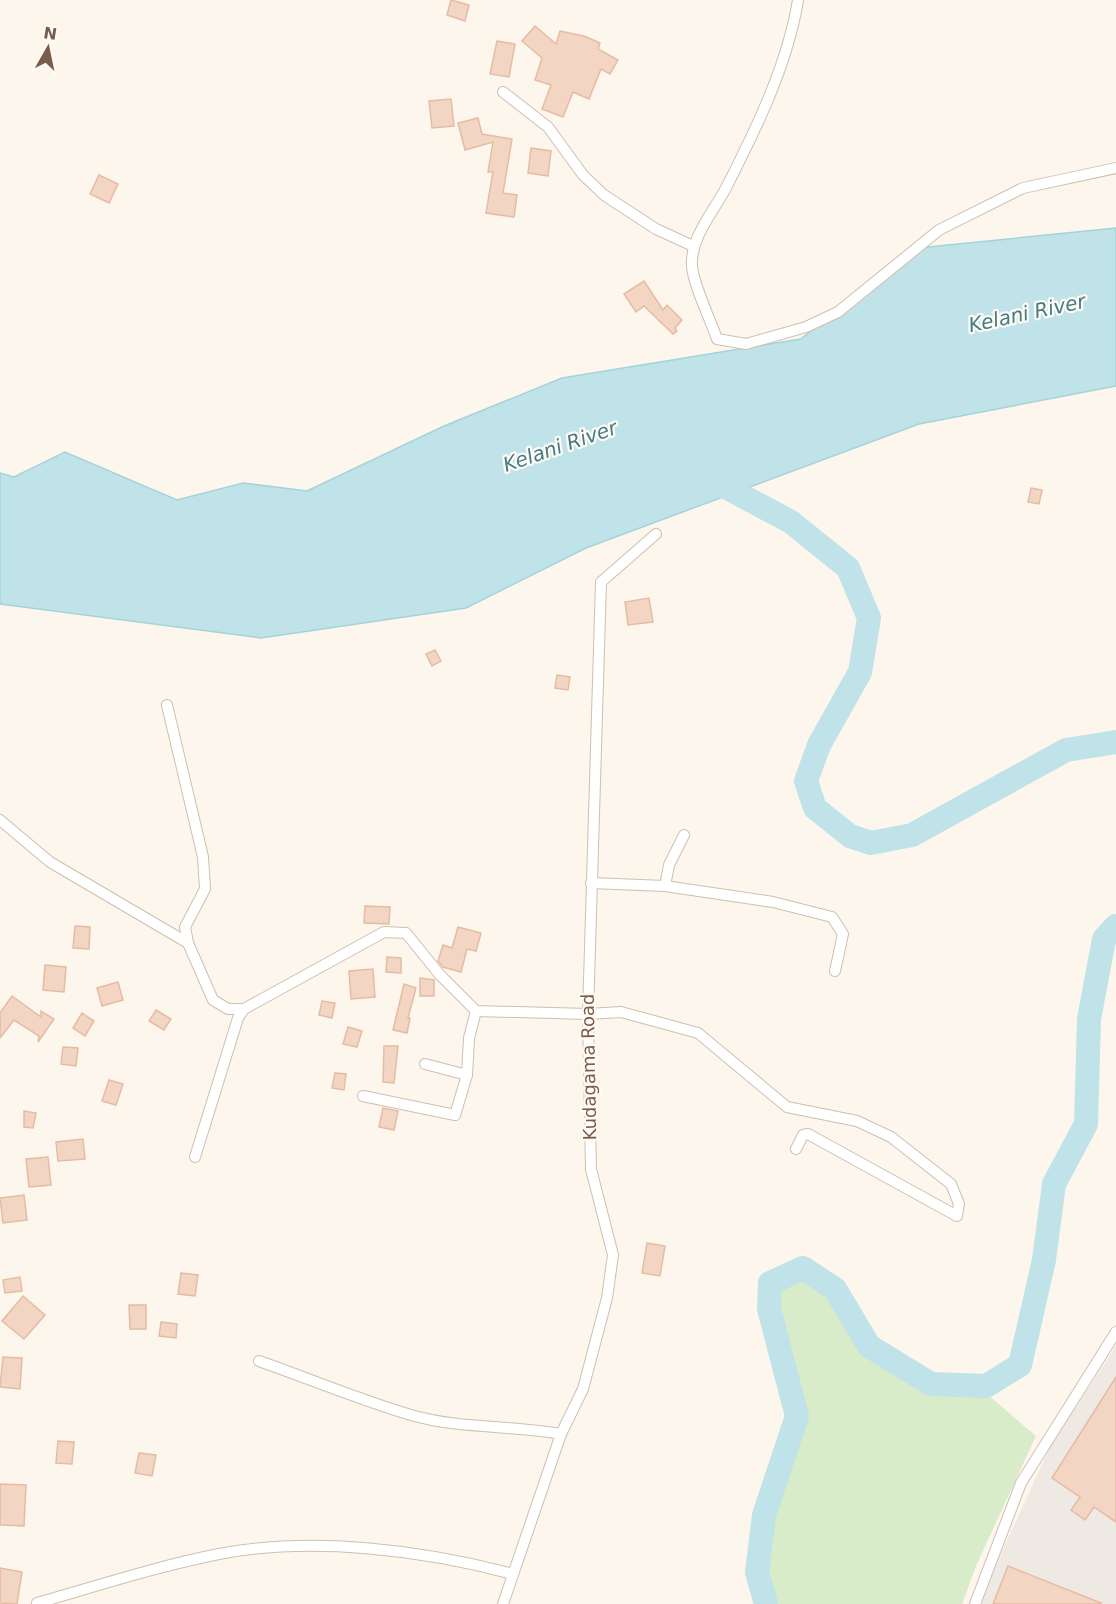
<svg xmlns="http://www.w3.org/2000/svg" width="1116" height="1604" font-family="'DejaVu Sans',sans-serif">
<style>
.industrial{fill:#efe9e4}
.green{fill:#d8ecc9}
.water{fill:#bfe3e8;stroke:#a5d3da;stroke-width:1.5}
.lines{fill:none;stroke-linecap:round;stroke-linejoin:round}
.river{stroke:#bfe3e8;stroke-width:24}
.building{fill:#f3d5c3;stroke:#e6bba3;stroke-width:1.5}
.minor-casing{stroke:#d1beb0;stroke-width:12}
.minor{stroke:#fff;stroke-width:10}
.labels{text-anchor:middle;stroke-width:4.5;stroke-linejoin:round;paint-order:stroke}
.street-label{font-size:18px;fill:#7a5c4d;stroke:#fffaf3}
.water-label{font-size:20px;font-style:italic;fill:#437c86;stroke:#fffaf3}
</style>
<rect width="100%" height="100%" fill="#fdf6ec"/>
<polygon class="industrial" points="1116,1346 1116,1604 981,1604 992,1573 1051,1445"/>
<polygon class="green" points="802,1277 829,1295 863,1352 929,1391 988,1395 1036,1436 976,1566 962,1604 774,1604 765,1571 772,1516 806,1417 777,1308 778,1288"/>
<polygon class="water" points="1116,228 1116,386 919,424 586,548 466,608 261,638 0,604 0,473 14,477 65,452 177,500 243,483 307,491 444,426 562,378 801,339 908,249"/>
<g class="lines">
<g class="river">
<polyline points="707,477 791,522 848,568 869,618 860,672 819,745 806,781 815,808 850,836 871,843 912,835 1066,750 1116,742"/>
<polyline points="766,1604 757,1572 764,1515 797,1416 769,1309 770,1283 803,1268 835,1289 869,1346 931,1384 986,1386 1020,1365 1044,1260 1054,1184 1086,1124 1089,1019 1104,939 1116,926"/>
</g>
</g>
<g class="building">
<polygon points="451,0 469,5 465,21 447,15"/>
<polygon points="535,26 556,44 560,31 584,36 600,43 598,49 618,60 610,74 601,69 589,99 573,92 563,117 542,109 551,85 535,80 542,58 522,41"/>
<polygon points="497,41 515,44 509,77 490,74"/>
<polygon points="451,99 454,126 432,128 429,101"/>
<polygon points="478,118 482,134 512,139 503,193 517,195 514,217 486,213 493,172 488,172 493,142 465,150 458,123"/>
<polygon points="531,148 551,151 548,176 528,173"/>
<polygon points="99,175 118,184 109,203 90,194"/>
<polygon points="644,281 663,310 667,305 682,320 675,328 677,331 673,334 644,306 636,312 624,294"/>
<polygon points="1031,488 1042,490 1039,504 1028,502"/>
<polygon points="649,598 653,622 628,625 625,602"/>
<polygon points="435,650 441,661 432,666 426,654"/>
<polygon points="557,675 570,677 568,690 555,688"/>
<polygon points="365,906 390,907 389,924 364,923"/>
<polygon points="75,926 90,927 89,949 73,948"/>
<polygon points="458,927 481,933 476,951 467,949 461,972 443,967 438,961 443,945 452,948"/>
<polygon points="387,957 401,958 401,973 386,972"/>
<polygon points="45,965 66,967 64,992 43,990"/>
<polygon points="373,969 375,997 351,999 349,971"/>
<polygon points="420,978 434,980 434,996 420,996"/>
<polygon points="118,982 123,1000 102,1006 97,988"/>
<polygon points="404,984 416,988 408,1018 410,1018 407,1033 393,1030"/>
<polygon points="12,996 41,1017 41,1011 54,1019 38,1042 39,1036 14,1020 0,1038 0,1013"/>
<polygon points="322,1001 335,1003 332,1018 319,1015"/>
<polygon points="156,1010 171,1019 164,1030 149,1021"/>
<polygon points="82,1013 94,1021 85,1036 73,1028"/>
<polygon points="348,1027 362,1031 357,1047 343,1044"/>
<polygon points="384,1046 398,1046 394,1083 383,1082"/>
<polygon points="63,1047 78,1048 76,1066 61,1064"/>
<polygon points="335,1073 346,1074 344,1090 332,1088"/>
<polygon points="109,1080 123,1084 116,1105 102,1101"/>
<polygon points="383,1108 398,1111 394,1130 379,1127"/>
<polygon points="24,1111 36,1113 33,1128 24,1127"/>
<polygon points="83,1139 85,1159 58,1161 56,1142"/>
<polygon points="48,1157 51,1185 29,1187 26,1159"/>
<polygon points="24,1195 27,1220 3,1223 0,1198"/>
<polygon points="647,1243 665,1246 660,1276 642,1273"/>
<polygon points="181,1273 198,1275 195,1296 178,1294"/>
<polygon points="20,1277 22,1291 5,1293 3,1280"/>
<polygon points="23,1296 45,1315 24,1339 2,1321"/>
<polygon points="129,1305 146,1305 146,1329 130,1329"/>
<polygon points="161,1322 177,1324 176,1338 159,1336"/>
<polygon points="3,1357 22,1358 20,1389 0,1387"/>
<polygon points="1116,1377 1116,1522 1094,1507 1085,1520 1071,1510 1080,1497 1052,1478"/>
<polygon points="58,1441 74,1442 72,1464 56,1463"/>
<polygon points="139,1453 156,1455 152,1476 135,1473"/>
<polygon points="0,1484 26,1485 24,1526 0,1525"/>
<polygon points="1008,1566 1101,1603 1101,1604 993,1604"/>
<polygon points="0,1568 22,1572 17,1604 0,1603"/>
</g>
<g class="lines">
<g class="minor-casing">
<g id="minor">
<path d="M 798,0 C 788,63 757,127 728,184 C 716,209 690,236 692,266 C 693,284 711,321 717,339 L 746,344 L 806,327 L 838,312 L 939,230 L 1023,188 L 1116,168"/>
<polyline points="503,92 548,127 583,175 604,195 656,229 693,246"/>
<polyline points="167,705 203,857 205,889 185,927 188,943 213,1000 228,1009 244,1009 384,932 406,933 440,975 476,1011 588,1014 621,1012 698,1033 787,1107 857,1121 891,1137 951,1184 959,1204 957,1216 808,1134 803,1135 796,1149"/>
<polyline points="0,820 50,862 188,943"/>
<polyline points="591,883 665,886 773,902 832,917 843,934 835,971"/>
<polyline points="665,886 669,865 684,835"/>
<polyline points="425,1064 467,1075"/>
<polyline points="363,1096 455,1115 467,1075 469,1038 476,1011"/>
<polyline points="195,1157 238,1018 244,1009"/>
<path d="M 259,1361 C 310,1379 360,1400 411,1415 C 459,1429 511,1425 561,1434"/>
<path d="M 37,1603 C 97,1586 158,1566 219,1554 C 311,1536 423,1550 513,1574"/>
<polyline points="503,1604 561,1434 583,1389 607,1298 613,1255 591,1169 588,1014 601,582 656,534"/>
<polyline points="975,1604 1021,1483 1116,1332"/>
</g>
</g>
<use href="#minor" class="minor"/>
</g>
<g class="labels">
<g class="street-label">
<text transform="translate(589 1067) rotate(-91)" y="6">Kudagama Road</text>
</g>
<g class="water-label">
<text transform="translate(1027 313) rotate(-12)" y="7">Kelani River</text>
<text transform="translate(560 446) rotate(-19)" y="7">Kelani River</text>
</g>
</g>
<g transform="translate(48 48) rotate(9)" stroke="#fffaf3" stroke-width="4.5" paint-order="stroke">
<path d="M0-4.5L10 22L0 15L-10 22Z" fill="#7a5c4d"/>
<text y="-9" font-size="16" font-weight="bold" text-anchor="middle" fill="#7a5c4d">N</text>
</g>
</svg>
